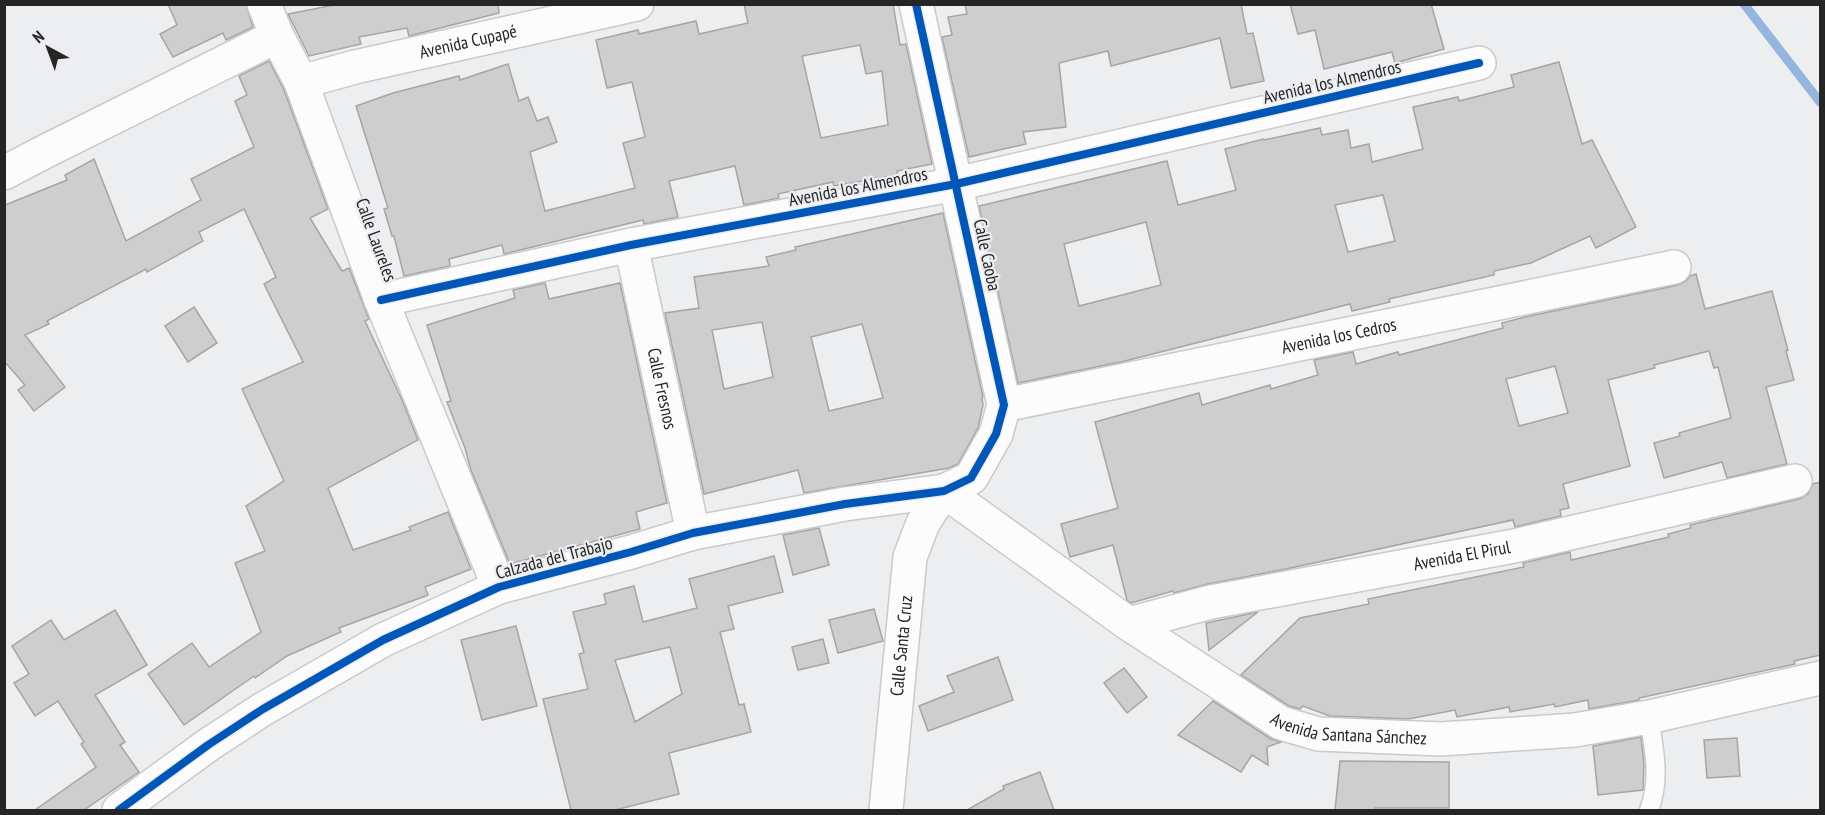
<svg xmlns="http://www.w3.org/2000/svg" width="1825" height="815" font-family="'PT Sans Narrow',sans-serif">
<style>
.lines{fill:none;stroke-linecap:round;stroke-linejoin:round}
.stream{stroke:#95b5df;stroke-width:9}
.building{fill:#cecece;stroke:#a5a5a5;stroke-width:1.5;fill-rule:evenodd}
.lane-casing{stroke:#c9cacb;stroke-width:21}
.street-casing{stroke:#c9cacb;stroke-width:36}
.secondary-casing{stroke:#c9cacb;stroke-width:36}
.lane{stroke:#fcfcfd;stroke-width:18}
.street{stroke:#fcfcfd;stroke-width:33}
.secondary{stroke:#fcfcfd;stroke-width:33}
.cycleway-casing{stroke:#ecedf1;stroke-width:11}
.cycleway{stroke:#0057b8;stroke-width:8}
.labels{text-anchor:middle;stroke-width:4.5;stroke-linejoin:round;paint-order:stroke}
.street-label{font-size:18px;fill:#252526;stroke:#ecedf1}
</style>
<rect width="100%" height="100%" fill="#edeef0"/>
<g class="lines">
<polyline class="stream" points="1744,4 1820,102"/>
</g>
<g class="building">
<polygon points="168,4 246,4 253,27 226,40 223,33 173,57 160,34 177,25"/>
<polygon points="339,4 498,4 499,13 409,36 407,28 359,37 361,44 309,56 288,14"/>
<path d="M 744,4 L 893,4 L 900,45 L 906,44 L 932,164 L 897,171 L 898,175 L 834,186 L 833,182 L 778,194 L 779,198 L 744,205 L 735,166 L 669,181 L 678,217 L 644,224 L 643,220 L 504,254 L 502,245 L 449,259 L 450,266 L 404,276 L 394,236 L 392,236 L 384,209 L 388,208 L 356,106 L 393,93 L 459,76 L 460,80 L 508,64 L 519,101 L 528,97 L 537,121 L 548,117 L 557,142 L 530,152 L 545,211 L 635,188 L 623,143 L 645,137 L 632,82 L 607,88 L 596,40 L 638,30 L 639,34 L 696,21 L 699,34 L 748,23 ZM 860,45 L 866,74 L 882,71 L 888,125 L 821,138 L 802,56 Z"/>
<polygon points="965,4 1241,4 1247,34 1253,33 1264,81 1231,88 1220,38 1111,66 1108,51 1059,63 1066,127 1023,132 1026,144 969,157 942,37 952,35 948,17 967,14"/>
<polygon points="1290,4 1431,4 1444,49 1395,63 1392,52 1324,69 1315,30 1298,34"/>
<polygon points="269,61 284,90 328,209 310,218 342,271 349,268 369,319 365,321 402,400 418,440 328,488 353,550 411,530 409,527 448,512 471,569 425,587 428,595 339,628 341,632 287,656 255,678 254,676 184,725 148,674 192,643 209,667 261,632 235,563 265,551 246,506 284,481 242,389 303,362 264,284 276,277 244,209 199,232 203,241 147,272 146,269 47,321 49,324 25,335 65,387 34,411 18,390 25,385 4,361 5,205 67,180 65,175 94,159 126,241 201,200 191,179 254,147 235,101 247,95 239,76"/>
<path d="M 1559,62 L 1582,144 L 1592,140 L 1636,227 L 1596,248 L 1590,236 L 1531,263 L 1494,271 L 1494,275 L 1389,299 L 1390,302 L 1352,311 L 1350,304 L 1125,361 L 1018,383 L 979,206 L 1167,161 L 1178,205 L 1236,190 L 1225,149 L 1263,139 L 1264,140 L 1320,128 L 1322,135 L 1348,130 L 1351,148 L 1369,144 L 1372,162 L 1423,149 L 1413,107 L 1458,97 L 1459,101 L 1514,87 L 1511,75 ZM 1383,195 L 1395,241 L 1348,252 L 1335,205 ZM 1146,222 L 1161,285 L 1079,306 L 1064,244 Z"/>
<path d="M 943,213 L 983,397 L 982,398 L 983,405 L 978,428 L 958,464 L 949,468 L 804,493 L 798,470 L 704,494 L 665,313 L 699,308 L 694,277 L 769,266 L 766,257 L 796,250 L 795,247 ZM 762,322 L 773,377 L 724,389 L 712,330 ZM 862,324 L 883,398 L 829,411 L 811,337 Z"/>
<path d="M 1696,274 L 1705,309 L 1772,291 L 1788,350 L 1786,351 L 1794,380 L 1766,387 L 1787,464 L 1727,478 L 1722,462 L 1664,478 L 1654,443 L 1680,436 L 1679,433 L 1731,418 L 1718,367 L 1714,368 L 1709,351 L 1654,365 L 1655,368 L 1608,380 L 1630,466 L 1563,484 L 1569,508 L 1560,510 L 1561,516 L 1515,527 L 1513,520 L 1286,569 L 1208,584 L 1174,593 L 1173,591 L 1131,603 L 1127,600 L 1113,545 L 1070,557 L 1061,524 L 1118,508 L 1095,422 L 1199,393 L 1202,405 L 1270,385 L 1271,389 L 1318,375 L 1314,360 L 1353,352 L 1356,364 L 1398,352 L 1399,355 L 1503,328 L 1502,323 L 1525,317 L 1678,285 L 1686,281 L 1690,276 ZM 1555,366 L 1568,413 L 1519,426 L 1506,379 Z"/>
<polygon points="545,283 549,299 620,283 667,503 636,512 640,529 510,564 471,470 465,448 447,402 451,401 427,325 515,298 513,290"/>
<polygon points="194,307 217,343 188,362 165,326"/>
<polygon points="1821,482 1821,655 1794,661 1795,664 1639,698 1639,700 1589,709 1588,700 1555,707 1554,704 1510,712 1509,707 1457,717 1455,710 1408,719 1330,716 1303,706 1300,709 1289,706 1241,675 1300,618 1369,604 1368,599 1524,567 1523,563 1570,552 1571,560 1669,537 1668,534 1691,528 1690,525 1799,499 1808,494 1813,484"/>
<polygon points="819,528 829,565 793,575 783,535"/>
<path d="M 774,556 L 783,592 L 728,606 L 734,629 L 720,632 L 739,705 L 744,704 L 751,732 L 669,753 L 679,794 L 615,810 L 571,810 L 543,699 L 588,689 L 579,654 L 584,653 L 573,612 L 606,604 L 604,594 L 634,586 L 643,622 L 697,608 L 689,579 ZM 670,647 L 682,694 L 635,722 L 615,660 Z"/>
<polygon points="874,609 883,641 838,653 829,620"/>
<polygon points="115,610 147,665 95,695 125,742 120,745 139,772 84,810 35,810 96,767 81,744 84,742 58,701 35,716 14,683 29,674 12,646 51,620 64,640"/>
<polygon points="1258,612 1209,650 1206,623"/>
<polygon points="516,626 537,706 482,720 461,640"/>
<polygon points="823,639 829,663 798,670 792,647"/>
<polygon points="998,657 1013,700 928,731 919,706 954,692 947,676"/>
<polygon points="1124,668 1147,697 1127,713 1104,683"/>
<polygon points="1213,701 1271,739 1281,742 1267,747 1268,765 1252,755 1241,772 1178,735"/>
<polygon points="1641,737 1644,764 1643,790 1598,795 1593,746"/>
<polygon points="1737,738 1740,776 1707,778 1704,740"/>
<polygon points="1340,761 1449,762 1449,808 1375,808 1376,810 1335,810"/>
<polygon points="1040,772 1054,810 967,810 1004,789 1003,786"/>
</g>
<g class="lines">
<g class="lane-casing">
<path id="lane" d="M 1649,717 C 1654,749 1661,779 1649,810"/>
</g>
<g class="street-casing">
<g id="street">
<polyline points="264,4 277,36 301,82 381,300 499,587"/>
<path id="s1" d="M 916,4 L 1004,405 L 996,434 L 971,478 L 944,491 L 1129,624 L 1281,723 L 1318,734 L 1441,739 L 1575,730 L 1649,717 L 1820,678"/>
<path id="s2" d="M 301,82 L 355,67 L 637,4"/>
<polyline points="4,173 46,151 277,36"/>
<path id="s3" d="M 631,245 L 693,533"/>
<polyline points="381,300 631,245 956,184 1479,63"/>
<path id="s4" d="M 1004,405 L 1674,267"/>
<path id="s5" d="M 1129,624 L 1211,602 L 1514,546 L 1795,481"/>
</g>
</g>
<g class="secondary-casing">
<g id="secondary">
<polyline points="119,810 208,745 263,709 383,640 499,587 631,552 693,533 845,504 944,491"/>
<path id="s6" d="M 886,810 L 910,557 L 923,523 L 944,491"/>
</g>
</g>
<use href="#lane" class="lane"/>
<use href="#street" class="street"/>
<use href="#secondary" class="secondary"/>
<g class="cycleway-casing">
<g id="cycleway">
<polyline points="381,300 631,245 956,184 1479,63"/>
<polyline points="119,810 208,745 263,709 383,640 499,587 631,552 693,533 845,504 944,491 971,478 996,434 1004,405 916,4"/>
</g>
</g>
<use href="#cycleway" class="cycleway"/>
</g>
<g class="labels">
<g class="street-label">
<text dy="6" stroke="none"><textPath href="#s2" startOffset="172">Avenida Cupapé</textPath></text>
<text transform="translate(1332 82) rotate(-13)" y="6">Avenida los Almendros</text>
<text transform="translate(858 187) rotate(-11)" y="6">Avenida los Almendros</text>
<text transform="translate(376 240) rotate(70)" y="6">Calle Laureles</text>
<text transform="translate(987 255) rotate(78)" y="6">Calle Caoba</text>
<text dy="6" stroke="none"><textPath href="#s4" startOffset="342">Avenida los Cedros</textPath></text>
<text dy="6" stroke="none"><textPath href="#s3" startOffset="147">Calle Fresnos</textPath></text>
<text dy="6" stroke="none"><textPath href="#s5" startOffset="340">Avenida El Pirul</textPath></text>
<text transform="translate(554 558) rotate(-15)" y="6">Calzada del Trabajo</text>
<text dy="6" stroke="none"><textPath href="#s6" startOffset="165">Calle Santa Cruz</textPath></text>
<text dy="6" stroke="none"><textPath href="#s1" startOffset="999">Avenida Santana Sánchez</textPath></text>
</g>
</g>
<rect width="1825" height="815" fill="none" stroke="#252526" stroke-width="12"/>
<g transform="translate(48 48) rotate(319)" stroke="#ecedf1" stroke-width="4.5" paint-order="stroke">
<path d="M0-4.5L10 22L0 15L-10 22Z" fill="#252526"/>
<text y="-9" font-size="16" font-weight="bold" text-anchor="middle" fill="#252526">N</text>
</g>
</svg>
